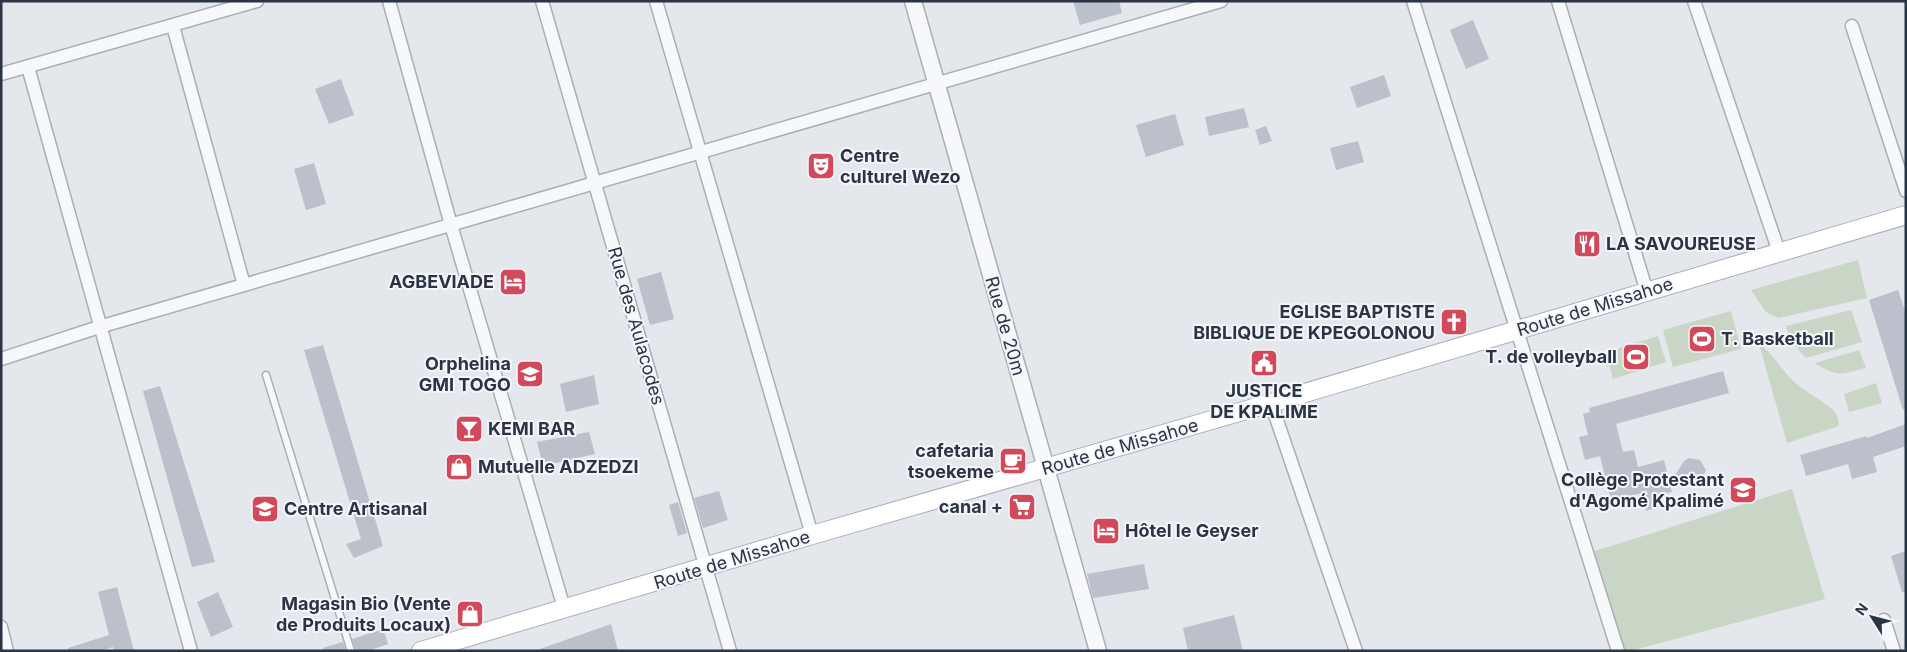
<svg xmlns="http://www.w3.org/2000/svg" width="1907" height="652" font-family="Inter,sans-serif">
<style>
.green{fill:#c9d6c5}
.building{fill:#bbc0ca}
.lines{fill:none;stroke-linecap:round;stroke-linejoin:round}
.service-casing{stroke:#a9aeb7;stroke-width:9}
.minor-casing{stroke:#a9aeb7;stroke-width:15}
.tertiary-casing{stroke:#a9aeb7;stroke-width:19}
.secondary-casing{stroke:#a9aeb7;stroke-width:20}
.service{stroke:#f7f8fa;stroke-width:6}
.minor{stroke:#f7f8fa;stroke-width:12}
.tertiary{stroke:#f7f8fa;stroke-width:16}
.secondary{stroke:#fff;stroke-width:18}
.labels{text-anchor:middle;stroke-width:4;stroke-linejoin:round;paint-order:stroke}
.poi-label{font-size:18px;font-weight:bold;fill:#2b3445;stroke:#f4f6f9;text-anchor:end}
.street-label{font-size:18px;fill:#2b3445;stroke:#f4f6f9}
</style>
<rect width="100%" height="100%" fill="#e4e7ec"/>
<g class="green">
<polygon points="1858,260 1867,298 1778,318 1766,312 1751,290"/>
<path d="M 1851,310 L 1862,342 L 1806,358 C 1796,348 1790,339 1786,326 Z"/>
<polygon points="1731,311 1741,349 1673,367 1663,330"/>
<polygon points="1658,336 1666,362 1613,379 1606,352"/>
<path d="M 1759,344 C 1773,354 1780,367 1791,379 C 1803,391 1819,398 1832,409 C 1837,414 1839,420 1839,426 L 1787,443 Z"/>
<path d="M 1859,350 L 1866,368 C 1841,374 1838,378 1815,363 Z"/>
<polygon points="1876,383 1882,403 1849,412 1844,394"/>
<polygon points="1792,489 1825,599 1630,651 1619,651 1592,552"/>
</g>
<g class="building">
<polygon points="1073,1 1119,1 1122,13 1080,25"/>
<polygon points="1473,20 1489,59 1466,69 1450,30"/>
<polygon points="1384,75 1391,96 1357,108 1350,87"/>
<polygon points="341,79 354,115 329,124 315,89"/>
<polygon points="1244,108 1249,127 1209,136 1205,117"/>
<polygon points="1175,114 1184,145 1146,157 1136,125"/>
<polygon points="1266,126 1272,141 1260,145 1255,130"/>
<polygon points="1358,141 1364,162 1336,170 1330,148"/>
<polygon points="314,163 326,204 306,210 294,169"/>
<polygon points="661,272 674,319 650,325 637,279"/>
<polygon points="1898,290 1906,314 1906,409 1903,410 1869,300"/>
<polygon points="323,345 383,546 354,558 346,544 361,539 304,350"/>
<polygon points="1723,371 1729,393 1616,424 1623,452 1634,450 1638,467 1664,460 1672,492 1660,495 1663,506 1646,511 1642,493 1611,501 1600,456 1585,460 1579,437 1588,435 1583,414 1590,412 1589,408"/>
<polygon points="594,375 599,404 566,412 560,384"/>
<polygon points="160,386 215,562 192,567 143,391"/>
<polygon points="1906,424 1906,446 1873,457 1877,472 1852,479 1848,464 1806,476 1800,455 1867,436 1867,438"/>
<polygon points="589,432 595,454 543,466 537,442"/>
<polygon points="1689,458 1700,460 1706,470 1701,480 1696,483 1691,483 1674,477 1684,461"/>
<polygon points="719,491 728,520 703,528 694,498"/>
<polygon points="678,502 687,533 678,536 669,505"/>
<polygon points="1906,551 1906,592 1902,592 1891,556"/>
<polygon points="1144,564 1149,589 1093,598 1087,574"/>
<polygon points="117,587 134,651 114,651 113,647 99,651 68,651 68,648 109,635 98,592"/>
<polygon points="218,592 233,627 211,637 197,602"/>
<polygon points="1234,615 1243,651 1188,651 1183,628"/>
<polygon points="611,624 618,651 540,651 540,649"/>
<polygon points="383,629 388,644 368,651 356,651 352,639"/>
<polygon points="343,642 346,651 324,651 323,648"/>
</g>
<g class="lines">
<g class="service-casing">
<polyline id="service" points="266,375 351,651"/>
</g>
<g class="minor-casing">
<g id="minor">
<polyline points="389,1 451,225 564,608"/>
<polyline points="542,1 730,651"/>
<polyline points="656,1 812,535"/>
<polyline points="1413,1 1618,651"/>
<polyline points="1558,1 1647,292"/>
<polyline points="1694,1 1779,252"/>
<polyline points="173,26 244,285"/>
<polyline points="1852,26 1906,191"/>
<polyline points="28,67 191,651"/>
<polyline points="1,74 257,1"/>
<polyline points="1,359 99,327 1221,1"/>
<polyline points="1271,403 1356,651"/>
<polyline points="1884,620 1894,651"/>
<polyline points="1,627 7,651"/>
</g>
</g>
<g class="tertiary-casing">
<polyline id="tertiary" points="913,1 1098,651"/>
</g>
<g class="secondary-casing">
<polyline id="secondary" points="421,651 812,535 1271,403 1906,215"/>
</g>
<use href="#service" class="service"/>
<use href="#minor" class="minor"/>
<use href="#tertiary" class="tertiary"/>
<use href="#secondary" class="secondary"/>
</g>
<defs>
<g id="theatre-square" transform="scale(1.4375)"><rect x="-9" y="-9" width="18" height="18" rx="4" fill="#d1495b" stroke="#f4f6f9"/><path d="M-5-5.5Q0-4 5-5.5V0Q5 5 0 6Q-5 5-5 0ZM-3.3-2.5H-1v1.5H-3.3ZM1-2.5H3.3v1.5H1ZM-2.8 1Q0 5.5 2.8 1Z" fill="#fff"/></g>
<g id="restaurant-square" transform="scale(1.4375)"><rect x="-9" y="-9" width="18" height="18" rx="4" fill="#d1495b" stroke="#f4f6f9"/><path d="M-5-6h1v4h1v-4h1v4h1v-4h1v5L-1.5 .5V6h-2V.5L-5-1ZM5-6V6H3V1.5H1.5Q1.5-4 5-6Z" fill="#fff"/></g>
<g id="hotel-square" transform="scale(1.4375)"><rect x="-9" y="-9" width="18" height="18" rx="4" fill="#d1495b" stroke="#f4f6f9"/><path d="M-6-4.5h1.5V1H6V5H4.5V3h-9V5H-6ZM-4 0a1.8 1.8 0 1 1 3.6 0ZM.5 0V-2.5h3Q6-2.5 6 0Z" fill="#fff"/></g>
<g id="church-square" transform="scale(1.4375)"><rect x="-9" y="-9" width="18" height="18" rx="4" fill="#d1495b" stroke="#f4f6f9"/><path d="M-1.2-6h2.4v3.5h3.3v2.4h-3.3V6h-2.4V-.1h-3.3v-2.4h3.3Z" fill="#fff"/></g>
<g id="stadium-square" transform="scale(1.4375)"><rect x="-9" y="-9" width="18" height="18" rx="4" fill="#d1495b" stroke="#f4f6f9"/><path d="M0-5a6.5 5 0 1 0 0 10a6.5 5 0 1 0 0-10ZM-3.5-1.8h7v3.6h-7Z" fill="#fff"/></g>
<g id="civic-square" transform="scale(1.4375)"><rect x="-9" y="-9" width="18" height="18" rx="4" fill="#d1495b" stroke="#f4f6f9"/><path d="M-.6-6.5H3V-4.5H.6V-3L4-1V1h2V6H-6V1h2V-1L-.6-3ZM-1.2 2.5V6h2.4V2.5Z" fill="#fff"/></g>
<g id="school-square" transform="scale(1.4375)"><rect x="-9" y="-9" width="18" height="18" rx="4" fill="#d1495b" stroke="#f4f6f9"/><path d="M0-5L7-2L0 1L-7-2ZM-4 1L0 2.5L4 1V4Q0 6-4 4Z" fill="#fff"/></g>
<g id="bar-square" transform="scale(1.4375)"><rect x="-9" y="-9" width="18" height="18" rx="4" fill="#d1495b" stroke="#f4f6f9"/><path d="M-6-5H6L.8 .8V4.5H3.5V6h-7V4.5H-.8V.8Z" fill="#fff"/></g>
<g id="cafe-square" transform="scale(1.4375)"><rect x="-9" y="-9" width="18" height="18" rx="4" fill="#d1495b" stroke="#f4f6f9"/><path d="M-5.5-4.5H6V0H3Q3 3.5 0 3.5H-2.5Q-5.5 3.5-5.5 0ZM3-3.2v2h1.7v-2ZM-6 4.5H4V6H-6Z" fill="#fff"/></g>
<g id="shop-square" transform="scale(1.4375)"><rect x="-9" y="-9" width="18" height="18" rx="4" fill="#d1495b" stroke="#f4f6f9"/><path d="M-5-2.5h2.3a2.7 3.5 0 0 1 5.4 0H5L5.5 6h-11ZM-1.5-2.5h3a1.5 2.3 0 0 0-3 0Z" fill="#fff"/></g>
<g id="supermarket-square" transform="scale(1.4375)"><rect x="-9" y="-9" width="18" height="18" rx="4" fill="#d1495b" stroke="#f4f6f9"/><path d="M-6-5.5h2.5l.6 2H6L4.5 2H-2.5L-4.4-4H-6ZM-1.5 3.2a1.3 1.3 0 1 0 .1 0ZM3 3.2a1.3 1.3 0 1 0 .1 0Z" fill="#fff"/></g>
</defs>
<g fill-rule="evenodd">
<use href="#theatre-square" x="821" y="166"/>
<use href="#restaurant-square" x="1587" y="244"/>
<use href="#hotel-square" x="513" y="282"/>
<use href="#church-square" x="1454" y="322"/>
<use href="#stadium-square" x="1702" y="339"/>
<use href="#stadium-square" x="1636" y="357"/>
<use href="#civic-square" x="1264" y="363"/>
<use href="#school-square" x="530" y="374"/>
<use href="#bar-square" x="469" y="429"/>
<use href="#cafe-square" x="1013" y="461"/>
<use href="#shop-square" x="459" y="467"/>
<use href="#school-square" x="1743" y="490"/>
<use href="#supermarket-square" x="1022" y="507"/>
<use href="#school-square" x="265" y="509"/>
<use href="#hotel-square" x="1106" y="531"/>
<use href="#shop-square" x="470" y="614"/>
</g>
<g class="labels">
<g class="poi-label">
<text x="840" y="162" text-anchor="start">Centre<tspan x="840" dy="21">culturel Wezo</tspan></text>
<text x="1606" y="250" text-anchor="start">LA SAVOUREUSE</text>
<text x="494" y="288">AGBEVIADE</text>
<text x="1435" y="318">EGLISE BAPTISTE<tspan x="1435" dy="21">BIBLIQUE DE KPEGOLONOU</tspan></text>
<text x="1721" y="345" text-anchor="start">T. Basketball</text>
<text x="1617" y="363">T. de volleyball</text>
<text x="511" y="370">Orphelina<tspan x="511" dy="21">GMI TOGO</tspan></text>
<text x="1264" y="397" text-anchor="middle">JUSTICE<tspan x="1264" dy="21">DE KPALIME</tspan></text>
<text x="488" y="435" text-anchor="start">KEMI BAR</text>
<text x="994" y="457">cafetaria<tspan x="994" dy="21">tsoekeme</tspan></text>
<text x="478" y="473" text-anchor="start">Mutuelle ADZEDZI</text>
<text x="1724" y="486">Collège Protestant<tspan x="1724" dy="21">d'Agomé Kpalimé</tspan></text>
<text x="1003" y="513">canal +</text>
<text x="284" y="515" text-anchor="start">Centre Artisanal</text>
<text x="1125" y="537" text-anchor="start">Hôtel le Geyser</text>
<text x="451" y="610">Magasin Bio (Vente<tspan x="451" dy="21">de Produits Locaux)</tspan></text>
</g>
<g class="street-label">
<text transform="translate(1595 307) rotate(-17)" y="6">Route de Missahoe</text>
<text transform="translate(636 326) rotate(74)" y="6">Rue des Aulacodes</text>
<text transform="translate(1005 326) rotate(74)" y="6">Rue de 20m</text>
<text transform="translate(1120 447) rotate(-16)" y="6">Route de Missahoe</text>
<text transform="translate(732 560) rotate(-17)" y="6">Route de Missahoe</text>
</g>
</g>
<rect width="1907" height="652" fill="none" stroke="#2b3445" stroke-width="5"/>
<g transform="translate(1872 617) rotate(306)" stroke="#f4f6f9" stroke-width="4" paint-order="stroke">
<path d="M0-4L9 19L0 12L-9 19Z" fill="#2b3445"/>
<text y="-8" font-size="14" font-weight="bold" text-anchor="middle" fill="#2b3445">N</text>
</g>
</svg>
